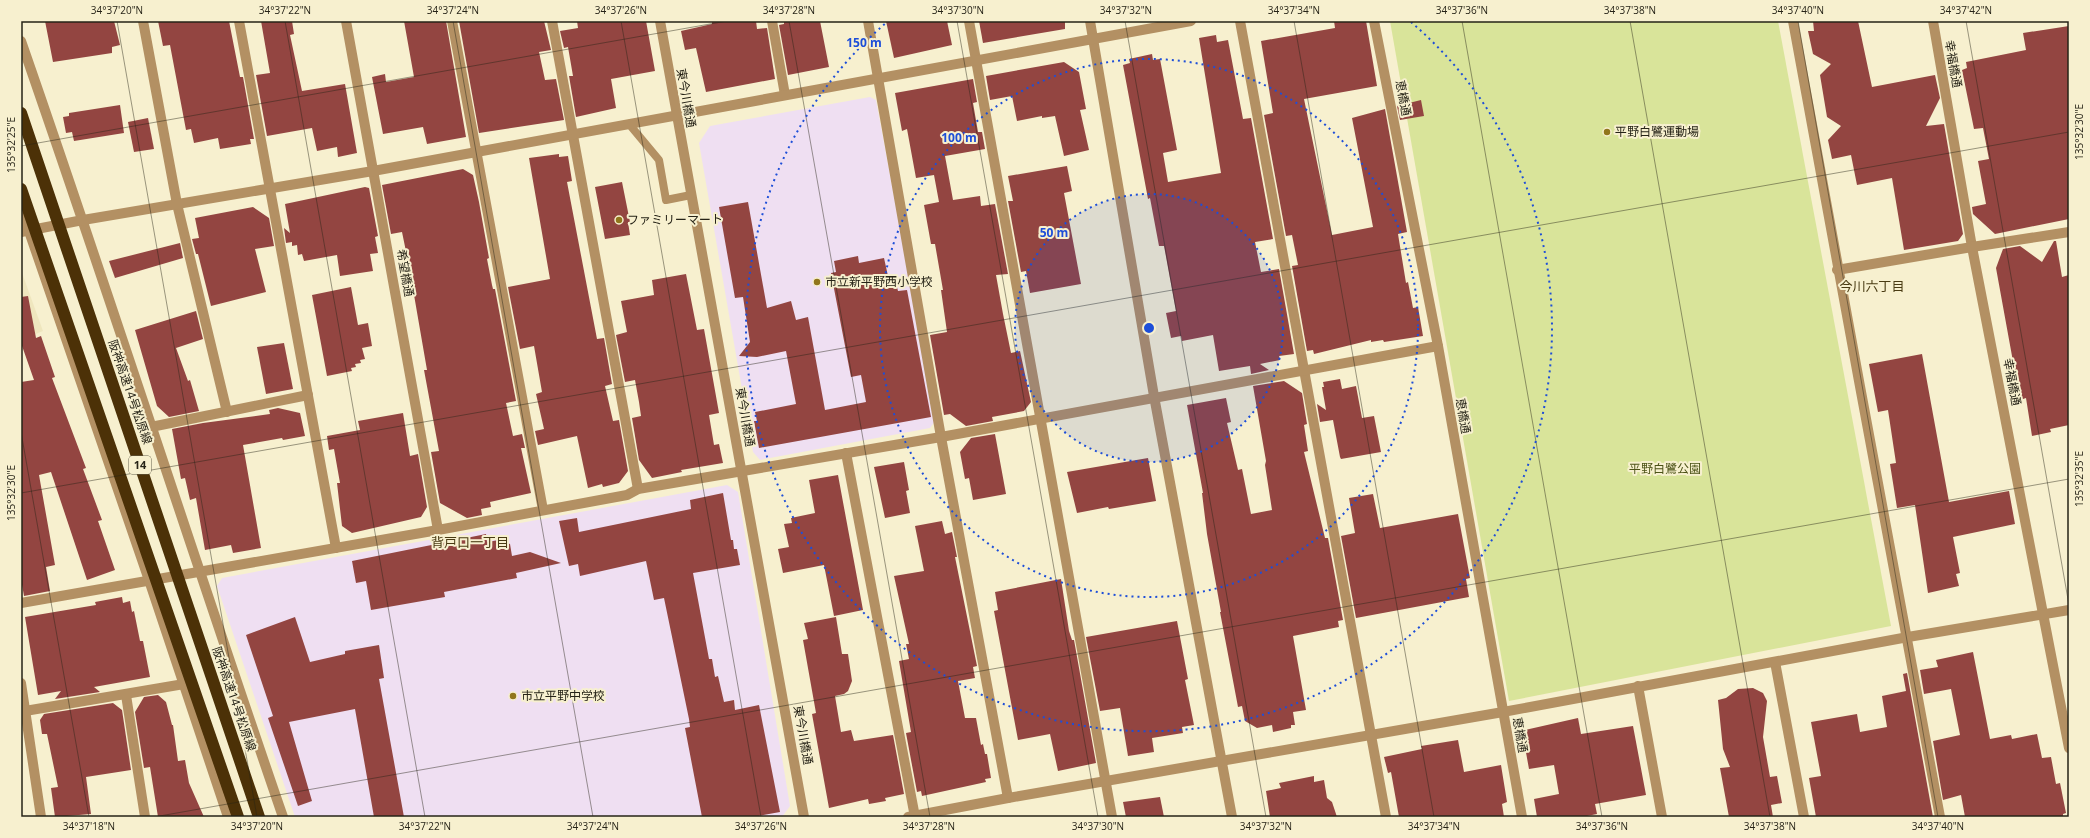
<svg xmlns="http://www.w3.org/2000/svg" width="2090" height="838" font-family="'Open Sans','Noto Sans JP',sans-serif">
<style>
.built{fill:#efe6be}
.education{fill:#efdff2}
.green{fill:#d9e49a}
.building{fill:#934541}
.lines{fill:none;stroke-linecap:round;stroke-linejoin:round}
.service{stroke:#b39063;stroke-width:8}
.minor{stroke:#b39063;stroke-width:10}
.tertiary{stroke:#b39063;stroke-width:10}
.motorway-bridge{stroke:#4c3107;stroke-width:12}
.ticks{fill:none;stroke:#262317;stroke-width:1;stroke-opacity:0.45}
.ring{fill:none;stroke:#1d4ed8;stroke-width:2;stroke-dasharray:2 4}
.poi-dot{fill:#91761c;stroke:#f7f0cf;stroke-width:1.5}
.labels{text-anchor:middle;stroke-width:4;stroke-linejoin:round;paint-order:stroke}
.shield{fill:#f7f0cf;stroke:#65604e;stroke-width:1}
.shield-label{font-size:11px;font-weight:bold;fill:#262317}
.street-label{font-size:12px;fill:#262317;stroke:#f7f0cf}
.poi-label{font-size:12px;fill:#262317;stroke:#f7f0cf;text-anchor:start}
.park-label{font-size:12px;fill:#4c5217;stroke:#f7f0cf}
.neighbourhood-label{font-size:13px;fill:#493b13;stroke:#f7f0cf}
.centre{fill:#1d4ed8;stroke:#f7f0cf;stroke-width:2}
.ring-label{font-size:12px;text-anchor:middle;font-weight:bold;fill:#1d4ed8;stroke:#f7f0cf;stroke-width:4;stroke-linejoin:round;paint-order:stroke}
.neatline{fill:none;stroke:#262317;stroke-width:1.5}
.ticks-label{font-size:10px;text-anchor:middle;fill:#262317}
</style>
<rect width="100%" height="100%" fill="#f7f0cf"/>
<polygon class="built" points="21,270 43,331 21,340"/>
<g class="education">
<polygon points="870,97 876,100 936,420 930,428 760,460 753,452 699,143 710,126"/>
<polygon points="727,485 738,492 790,806 782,817 295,817 217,586 222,578"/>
</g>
<polygon class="green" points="1390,21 1778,21 1891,626 1509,701"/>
<g class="building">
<polygon points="45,21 114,21 120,45 112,47 112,53 53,62"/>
<polygon points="158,21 229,21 240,77 243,77 254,139 250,139 251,144 220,149 218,138 194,143 191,129 186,130 170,45 163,46"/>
<polygon points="261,21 292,21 294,34 290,35 302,91 345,84 357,153 338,157 337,147 317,151 312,128 267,136 256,75 270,73"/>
<polygon points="404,21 446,21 466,137 427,144 423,127 383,134 372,77 385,74 386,82 414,77"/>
<polygon points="459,21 544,21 551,50 539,52 545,80 556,79 564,120 479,133"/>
<polygon points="577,21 646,21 655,71 611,79 616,108 576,117 569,76 573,76 568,47 564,48 560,31 578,28"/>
<polygon points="712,21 756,21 757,29 767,28 775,79 706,92 696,48 685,50 681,31 712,24"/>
<polygon points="784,21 820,21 829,67 788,75 779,25 784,24"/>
<polygon points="886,21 947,21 952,45 894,58"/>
<polygon points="979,21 1065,21 1065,29 983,43"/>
<polygon points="1334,21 1366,21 1377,86 1304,99 1332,235 1373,227 1352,118 1385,109 1407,232 1398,234 1406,283 1408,282 1413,308 1418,307 1423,336 1384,342 1383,340 1371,342 1371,340 1314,354 1313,350 1307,351 1292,266 1298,265 1292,235 1286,236 1264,115 1273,113 1261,41 1335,28"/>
<polygon points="1813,21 1858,21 1872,87 1935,75 1940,98 1926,126 1944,124 1963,234 1958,241 1904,250 1892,178 1857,185 1851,155 1832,159 1828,140 1841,126 1827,117 1820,75 1831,64 1813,54 1808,31 1814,31"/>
<polygon points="2069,26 2069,219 1995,234 1973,214 1972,207 1986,204 1978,161 1989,159 1983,128 1974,129 1962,70 1967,68 1966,62 2026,50 2023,33"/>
<polygon points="1216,35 1217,42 1228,40 1243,119 1251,118 1273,239 1255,242 1261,272 1279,269 1294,354 1279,356 1280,360 1260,364 1269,370 1251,374 1250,366 1219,371 1213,335 1182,341 1181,336 1171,338 1166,313 1176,311 1164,246 1159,246 1150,198 1148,199 1123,65 1130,63 1129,59 1152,54 1153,60 1160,59 1177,150 1163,153 1168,182 1221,173 1199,38"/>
<polygon points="1064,62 1079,72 1086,109 1080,110 1089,150 1064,156 1055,116 1042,118 1042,116 1017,121 1012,96 990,100 986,76"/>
<polygon points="973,79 977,102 973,103 978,132 982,132 985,149 945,156 953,200 980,196 981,206 995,204 1008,274 996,275 1003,314 1011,353 1020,351 1031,402 1024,411 992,417 993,421 966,426 950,414 944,415 930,335 947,332 941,290 943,290 935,244 931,244 924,205 939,202 934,175 916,178 907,129 902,131 895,93"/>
<polygon points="1421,100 1424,116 1400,120 1397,106"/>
<polygon points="120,105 124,133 74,141 72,132 66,133 63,117 69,116 69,113"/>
<polygon points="148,118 154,149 134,152 128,122"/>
<polygon points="559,154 559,157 568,156 572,181 567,182 597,339 604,338 612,384 605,386 613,421 619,420 628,471 619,483 603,487 602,484 588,488 577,436 538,445 535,431 544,429 536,394 542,392 534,346 520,349 508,287 550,279 529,158"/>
<polygon points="1067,166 1072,191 1064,193 1081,284 1030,293 1026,271 1021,272 1008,201 1013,201 1008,176"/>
<polygon points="463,169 473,175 479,202 489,258 487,259 492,285 493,289 495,289 516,401 506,403 513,436 522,434 525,448 521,448 531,493 490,502 491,507 481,509 482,515 467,518 440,503 431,452 439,451 424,370 427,370 409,266 402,232 391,234 382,185"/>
<polygon points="622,182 630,222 628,222 630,235 605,239 595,187"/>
<polygon points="365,187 369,188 378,236 375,237 378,253 370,254 373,271 340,276 337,255 304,261 302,254 298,255 297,245 292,246 292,242 286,243 284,228 290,233 285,204"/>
<polygon points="748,202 767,308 791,301 796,320 808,317 825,410 866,402 861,375 851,377 831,273 836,272 834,261 858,256 859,263 884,258 888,276 894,275 898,291 907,290 931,417 759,448 754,421 757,421 755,412 796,404 786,351 757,357 739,356 750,342 743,297 735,298 719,207"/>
<polygon points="253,207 269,218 274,246 255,249 266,292 211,306 198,254 196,254 192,239 199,238 195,218"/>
<polygon points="2054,241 2056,241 2062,277 2069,275 2069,425 2050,429 2051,432 2032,436 2026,398 2020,400 1996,268 2003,249 2020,246 2042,262"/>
<polygon points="180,243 183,258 115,278 109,261"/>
<polygon points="686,274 697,330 704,329 719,413 709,415 714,445 719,444 723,463 681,470 682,472 652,478 639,460 632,418 641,416 639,402 635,380 625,382 616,335 627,332 621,301 654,295 652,280"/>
<polygon points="351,287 358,325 368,323 372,346 362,348 365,359 360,360 361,363 355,364 356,367 351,368 352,371 327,376 312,295"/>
<polygon points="28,296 36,338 41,336 55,377 52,378 86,468 83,469 102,520 98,521 115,570 87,580 51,472 39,475 55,565 46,567 50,591 24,596 21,579 21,382 34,380 21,343 21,297"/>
<polygon points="196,311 203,339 176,348 188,381 190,380 199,411 169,417 157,406 135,330"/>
<polygon points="284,343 293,389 266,394 257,347"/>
<polygon points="1922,354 1949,502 2009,491 2015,524 1953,537 1960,573 1956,574 1959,586 1928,593 1915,505 1897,508 1890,464 1896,463 1888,410 1878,412 1869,364"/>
<polygon points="1340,379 1342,389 1356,386 1362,418 1374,416 1381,452 1341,459 1340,457 1333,420 1320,422 1317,404 1326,410 1322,387 1324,387 1323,382"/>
<polygon points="1284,381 1302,393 1307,424 1304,425 1308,451 1304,452 1325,538 1328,538 1343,620 1338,621 1339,627 1293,636 1306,710 1293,712 1295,725 1291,725 1291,728 1273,732 1272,725 1257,728 1245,721 1242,706 1238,707 1220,612 1221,612 1207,534 1202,493 1203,493 1187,405 1226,398 1231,422 1227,423 1238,470 1242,469 1251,514 1272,510 1265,465 1266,461 1253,386"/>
<polygon points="278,408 300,413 305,436 283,440 282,438 243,445 261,548 233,553 231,545 205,550 196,498 190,500 185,478 181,479 172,429 203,423 270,414 269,410"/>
<polygon points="403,413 410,456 418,454 427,507 421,517 352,533 342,526 337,483 340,483 334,449 329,450 327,436 360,430 358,421"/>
<polygon points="995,434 1006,494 973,500 969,478 965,479 960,452 971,438"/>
<polygon points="1148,458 1156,501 1109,509 1108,507 1077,513 1067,472"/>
<polygon points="904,462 909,490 906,491 910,513 885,518 874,467"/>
<polygon points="838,475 863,610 834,616 824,565 783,573 778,549 789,547 784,524 792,523 791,518 815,513 809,480"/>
<polygon points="723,493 731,540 733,540 734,549 737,549 740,565 693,573 709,659 712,659 715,677 718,676 724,702 734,700 735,710 759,705 780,812 753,817 702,817 685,728 690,727 689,719 664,598 654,600 646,561 580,576 578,564 569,566 559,521 577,518 579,532 691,509 690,500"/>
<polygon points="1373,494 1380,528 1458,514 1470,578 1466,579 1469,597 1356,618 1341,536 1355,533 1349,498"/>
<polygon points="942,521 945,534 952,532 957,557 955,557 977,666 973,667 975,678 958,681 965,718 976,718 981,745 983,744 985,754 987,754 991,778 985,779 986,782 922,796 921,791 917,792 906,733 911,732 899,661 909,659 906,644 909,644 894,576 924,571 915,526"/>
<polygon points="486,534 487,542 499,540 510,544 512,556 530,552 561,563 516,573 517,578 444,592 445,597 371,610 366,581 356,583 352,561"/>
<polygon points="1061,579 1069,631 1072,640 1074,640 1096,763 1058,771 1050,734 1018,740 994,611 998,610 995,592"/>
<polygon points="122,597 123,603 130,601 132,612 134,611 140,641 143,641 150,677 94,687 100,692 55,699 61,691 38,695 25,617 96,605 95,602"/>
<polygon points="295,617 310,662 345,654 345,651 379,645 384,678 379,679 404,817 374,817 355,709 289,722 312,801 298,806 268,718 273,716 246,635"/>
<polygon points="836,617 842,654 848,654 852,681 848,691 844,694 835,696 841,732 851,730 854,741 893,735 904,794 885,798 886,801 869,804 868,799 829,808 812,714 816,713 803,640 808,639 804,623"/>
<polygon points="1177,621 1188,679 1185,680 1194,725 1182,727 1183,733 1152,738 1154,752 1128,756 1120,708 1100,711 1086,637"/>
<polygon points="1973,652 1990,739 2011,735 2012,739 2037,734 2042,758 2051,757 2056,784 2060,783 2066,813 2063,814 2063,817 1965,817 1961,795 1943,800 1933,741 1960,735 1951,689 1924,694 1920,670 1938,667 1936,660"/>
<polygon points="1907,673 1933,817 1816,817 1809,778 1821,776 1811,722 1857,714 1860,732 1887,727 1882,696 1906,691 1903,674"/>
<polygon points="1753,688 1763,693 1767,701 1763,737 1770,777 1777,776 1782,803 1771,805 1773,817 1729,817 1720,768 1730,767 1723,749 1718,700 1726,698 1738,689"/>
<polygon points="158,695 166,702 172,725 173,725 178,761 185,760 189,783 204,817 158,817 150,767 144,768 135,712 144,697"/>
<polygon points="113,703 122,710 131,770 86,777 91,814 55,817 51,788 58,787 47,734 42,734 40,720 44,714"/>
<polygon points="1578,718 1581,734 1633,726 1646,795 1595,804 1597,814 1582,817 1537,817 1534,799 1559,794 1554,765 1529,769 1525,747 1528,747 1525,730"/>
<polygon points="1458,740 1464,772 1501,765 1507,802 1502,804 1504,817 1399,817 1391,772 1388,773 1384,757 1422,749 1421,746"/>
<polygon points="1314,776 1314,782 1324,780 1327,798 1332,802 1337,817 1270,817 1266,791 1281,788 1279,783"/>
<polygon points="1160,797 1164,817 1126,817 1123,802"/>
</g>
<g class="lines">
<polyline class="service" points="629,124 659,160 666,200 691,195"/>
<g class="minor">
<polyline points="143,21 177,204 227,412"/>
<polyline points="239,21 336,548"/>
<polyline points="346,21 438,530"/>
<polyline points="452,21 543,510"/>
<polyline points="552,21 638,489"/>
<polyline points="660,21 804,817"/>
<polyline points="772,21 785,95"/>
<polyline points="868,21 941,437 1008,798"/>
<polyline points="969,21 1112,817"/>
<polyline points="1240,21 1386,817"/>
<polyline points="1374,21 1438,346 1522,817"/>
<path d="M 1793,21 C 1840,287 1892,551 1940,817"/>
<path d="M 21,41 C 111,299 194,559 283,817"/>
<polyline points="1837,270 1972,247"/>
<polyline points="151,427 308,395"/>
<polyline points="846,453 915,817"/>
<polyline points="21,603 438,530 627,495 638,489 941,437 1438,346"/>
<polyline points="1775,662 1804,817"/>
<polyline points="21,683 41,817"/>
<polyline points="1638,686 1662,817"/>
<polyline points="126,695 145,817"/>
<polyline points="25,711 184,684"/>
</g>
<g class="tertiary">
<polyline points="1090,21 1154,396 1232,817"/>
<polyline points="1933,21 1972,247 2069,748"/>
<polyline points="21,208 149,580 228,817"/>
<polyline points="21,232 83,220 373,171 1191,21"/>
<polyline points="1972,247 2069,232"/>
<polyline points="908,817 1008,798 1503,712 1908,637 2069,610"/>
</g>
<g class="motorway-bridge">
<polyline points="21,113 259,817"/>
<polyline points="21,189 238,817"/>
</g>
</g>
<path class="ticks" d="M 117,21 L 257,817M 285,21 L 425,817M 453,21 L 593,817M 621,21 L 761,817M 789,21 L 930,817M 957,21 L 1098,817M 1125,21 L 1266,817M 1294,21 L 1434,817M 1462,21 L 1602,817M 1630,21 L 1770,817M 1798,21 L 1938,817M 1966,21 L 2069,605M 21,146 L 727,21M 21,432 L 89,817M 21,493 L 2069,132M 154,817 L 2069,479"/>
<circle cx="1149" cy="328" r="134" fill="#1d4ed8" fill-opacity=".12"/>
<g class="ring">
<circle cx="1149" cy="328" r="134"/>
<circle cx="1149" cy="328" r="269"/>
<path d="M1411 22A403 403 0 1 1 887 22"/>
</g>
<g class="poi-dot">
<circle cx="1607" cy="132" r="4"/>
<circle cx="619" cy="220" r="4"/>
<circle cx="817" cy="282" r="4"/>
<circle cx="513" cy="696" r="4"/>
</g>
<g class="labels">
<rect class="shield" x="129" y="456" width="22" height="18" rx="3"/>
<g class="shield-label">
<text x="140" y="469">14</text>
</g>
<g class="street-label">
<text transform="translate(1953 64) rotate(80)" y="4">幸福橋通</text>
<text transform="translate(686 98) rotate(80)" y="4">東今川橋通</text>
<text transform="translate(1403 98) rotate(79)" y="4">恵橋通</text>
<text transform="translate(405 273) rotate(80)" y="4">希望橋通</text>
<text transform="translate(2012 382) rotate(79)" y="4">幸福橋通</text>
<text transform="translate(130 392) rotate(71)" y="4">阪神高速14号松原線</text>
<text transform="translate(1463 416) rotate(80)" y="4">恵橋通</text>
<text transform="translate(745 417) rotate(80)" y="4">東今川橋通</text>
<text transform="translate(234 699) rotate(71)" y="4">阪神高速14号松原線</text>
<text transform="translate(803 735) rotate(80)" y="4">東今川橋通</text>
<text transform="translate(1520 735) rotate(80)" y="4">恵橋通</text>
</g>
<g class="poi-label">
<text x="1615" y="136">平野白鷺運動場</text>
<text x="627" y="224">ファミリーマート</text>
<text x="825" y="286">市立新平野西小学校</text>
<text x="521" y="700">市立平野中学校</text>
</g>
<g class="park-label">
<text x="1665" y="473">平野白鷺公園</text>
</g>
<g class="neighbourhood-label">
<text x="1872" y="291">今川六丁目</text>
<text x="470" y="547">背戸口一丁目</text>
</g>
</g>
<circle cx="1149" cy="328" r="6" class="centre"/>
<g class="ring-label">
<text x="864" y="47">150 m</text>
<text x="959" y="142">100 m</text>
<text x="1054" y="237">50 m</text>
</g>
<rect width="2090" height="838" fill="none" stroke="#f7f0cf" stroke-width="44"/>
<rect x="22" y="22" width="2046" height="794" class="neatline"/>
<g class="ticks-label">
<text x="117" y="14">34°37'20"N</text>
<text x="285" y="14">34°37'22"N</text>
<text x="453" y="14">34°37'24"N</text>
<text x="621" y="14">34°37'26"N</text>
<text x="789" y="14">34°37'28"N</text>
<text x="958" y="14">34°37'30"N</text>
<text x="1126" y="14">34°37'32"N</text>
<text x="1294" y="14">34°37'34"N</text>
<text x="1462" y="14">34°37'36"N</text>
<text x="1630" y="14">34°37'38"N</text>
<text x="1798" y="14">34°37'40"N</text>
<text x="1966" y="14">34°37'42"N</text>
<text transform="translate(2079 132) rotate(-90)" y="4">135°32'30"E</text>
<text transform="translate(11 145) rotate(-90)" y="4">135°32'25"E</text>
<text transform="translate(2079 479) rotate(-90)" y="4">135°32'35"E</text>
<text transform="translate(11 493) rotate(-90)" y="4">135°32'30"E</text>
<text x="89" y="830">34°37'18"N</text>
<text x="257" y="830">34°37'20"N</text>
<text x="425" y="830">34°37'22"N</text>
<text x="593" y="830">34°37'24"N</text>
<text x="761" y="830">34°37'26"N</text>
<text x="929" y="830">34°37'28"N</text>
<text x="1098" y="830">34°37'30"N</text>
<text x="1266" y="830">34°37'32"N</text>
<text x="1434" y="830">34°37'34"N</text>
<text x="1602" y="830">34°37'36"N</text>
<text x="1770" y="830">34°37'38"N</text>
<text x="1938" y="830">34°37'40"N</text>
</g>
</svg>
